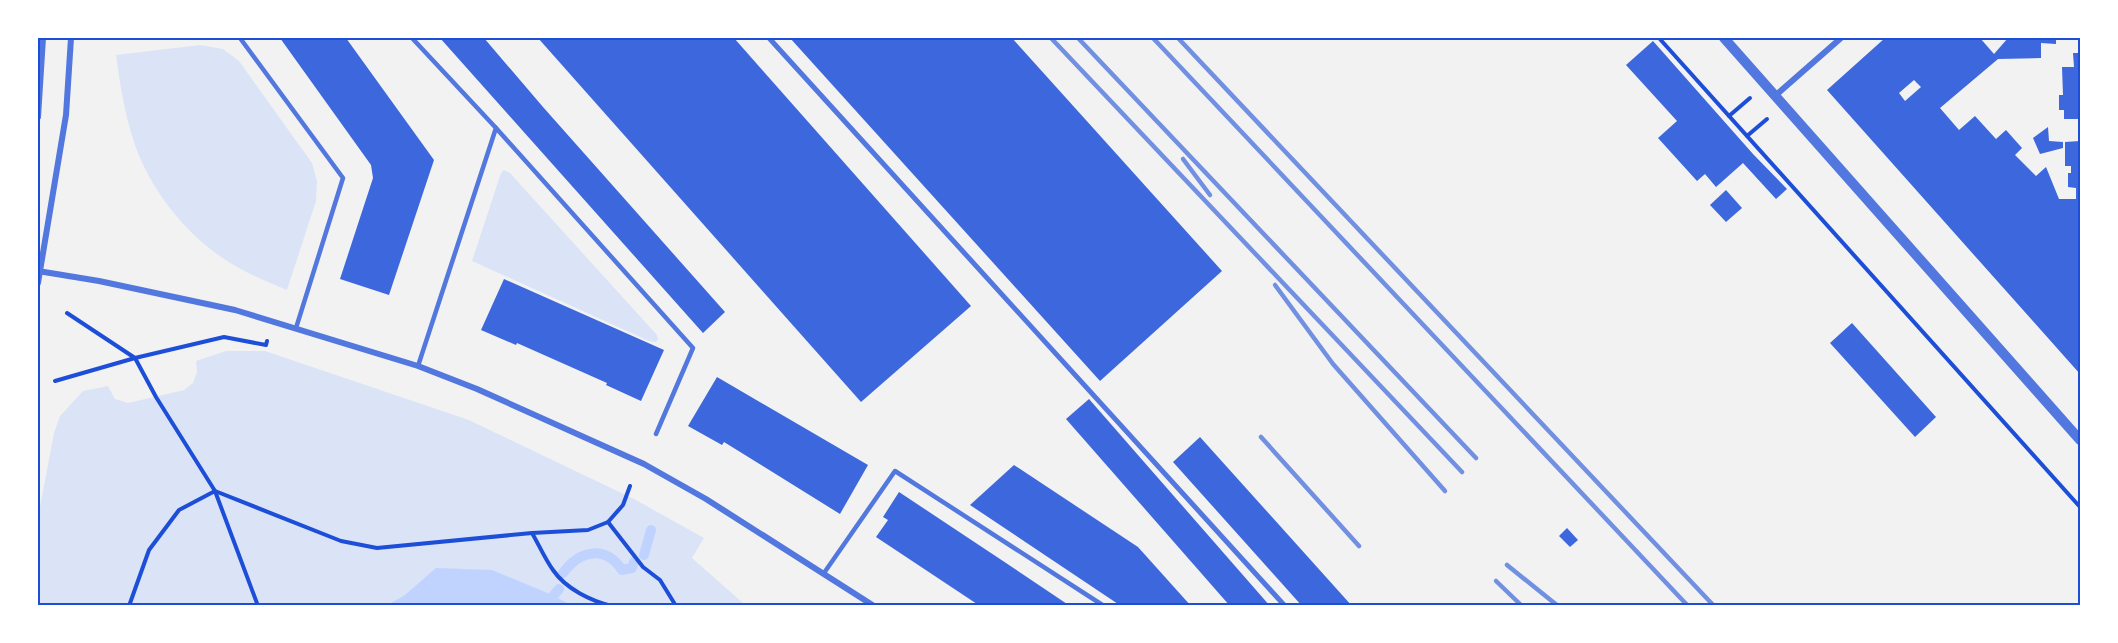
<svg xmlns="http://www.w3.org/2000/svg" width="2118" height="643" font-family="'Playfair Display',serif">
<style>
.green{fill:#dbe4f7}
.water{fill:#bfd3fe}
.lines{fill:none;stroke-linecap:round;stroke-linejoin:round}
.stream{stroke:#bfd3fe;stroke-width:10}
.building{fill:#3d67dc;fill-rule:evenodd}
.path{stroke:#1d4ed8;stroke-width:4}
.service{stroke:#5277de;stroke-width:4.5}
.pedestrian{stroke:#5277de;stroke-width:5}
.minor{stroke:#5277de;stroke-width:6}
.tertiary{stroke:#5277de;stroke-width:10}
.rail{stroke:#7290e2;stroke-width:4.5}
.neatline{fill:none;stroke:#1d4ed8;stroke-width:2}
</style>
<rect width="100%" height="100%" fill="#f2f2f2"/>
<g class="green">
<path d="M 200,45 L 223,49 L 239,61 L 312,163 L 317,181 L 316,201 L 287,290 C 270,283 253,276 237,267 C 192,242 152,194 135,145 C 125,116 120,85 116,55 Z"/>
<polygon points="504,170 510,173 657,335 658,339 656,342 649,341 472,261 501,173"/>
<polygon points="226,351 265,351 469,420 634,499 704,538 692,558 743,603 740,606 38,606 38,517 54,433 60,416 83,391 108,386 115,399 128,403 184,390 193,383 197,372 196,361"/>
</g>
<polygon class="water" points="436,568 492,570 550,594 571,605 388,605 405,595"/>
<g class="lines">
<g class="stream">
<polyline points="644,555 651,530"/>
<path d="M 563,573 C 580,550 605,545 622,570 L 632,568 L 634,562"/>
<polyline points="554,595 559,589"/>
</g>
</g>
<g class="building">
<polygon points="280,38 346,38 434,160 389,295 340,279 373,178 371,165"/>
<polygon points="440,38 484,38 543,107 725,312 703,333"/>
<polygon points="538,38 734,38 971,306 861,402"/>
<polygon points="790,38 1012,38 1222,271 1100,381"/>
<path d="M 1885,38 L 1980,38 L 1994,54 L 2008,38 L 2056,38 L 2056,44 L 2041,43 L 2041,58 L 1998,59 L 1940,108 L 1959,130 L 1975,116 L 1996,139 L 2006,130 L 2022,148 L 2015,155 L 2036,176 L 2046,167 L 2059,199 L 2076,199 L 2076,188 L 2068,187 L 2068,173 L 2071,173 L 2071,166 L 2065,166 L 2065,142 L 2080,141 L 2080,374 L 1827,90 ZM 1914,80 L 1921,87 L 1905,101 L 1899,93 Z"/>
<polygon points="1653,41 1753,154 1787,189 1776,199 1743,163 1716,187 1705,174 1697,181 1658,138 1677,121 1626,65"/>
<polygon points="2073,53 2080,53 2080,119 2064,119 2064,110 2059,110 2059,95 2063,95 2062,67 2074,67"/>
<polygon points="2048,127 2049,141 2063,142 2063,148 2040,154 2033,138"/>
<polygon points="1726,190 1742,208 1726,222 1710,205"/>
<polygon points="504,279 664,350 641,401 606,385 607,383 517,343 516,345 481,330"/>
<polygon points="1852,323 1936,417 1915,437 1830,343"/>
<polygon points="717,377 868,465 840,514 724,442 722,445 688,426"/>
<polygon points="1089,399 1270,606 1230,606 1066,419"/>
<polygon points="1200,437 1352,606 1302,606 1173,462"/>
<polygon points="1014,465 1138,547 1191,606 1121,606 970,505"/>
<polygon points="899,492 1003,561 1070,606 980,606 876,537 888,520 883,517"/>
<polygon points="1567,528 1578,540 1570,547 1559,536"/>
</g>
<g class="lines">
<g class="path">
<polyline points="1659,38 2080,507"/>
<polyline points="1729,116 1750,98"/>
<polyline points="1747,136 1767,119"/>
<polyline points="67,313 135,358 156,397 215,491 258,606"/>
<polyline points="55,381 135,358 224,337 266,345 267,341"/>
<polyline points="608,522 643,567 660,580 676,606"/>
<path d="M 532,533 C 539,545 545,559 553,570 C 566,589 591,601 612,606"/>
<polyline points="129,606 149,550 179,510 215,491 341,541 377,548 532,533 588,530 608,522 623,505 630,486"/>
</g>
<g class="service">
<polyline points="240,38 343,178 296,328"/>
<polyline points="412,38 496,128 418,366"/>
<polyline points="496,128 693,348 656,434"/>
<polyline points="824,573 895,471 1104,606"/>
</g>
<polyline class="pedestrian" points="769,38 1285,606"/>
<g class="minor">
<polyline points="1776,95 1841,38"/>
<polyline points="38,117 43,38"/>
<polyline points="38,271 99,281 235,310 418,366 477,389 644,464 706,499 874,606"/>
<polyline points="38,283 66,115 71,38"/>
</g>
<polyline class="tertiary" points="1724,38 2080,440"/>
<g class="rail">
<polyline points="1051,38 1462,472"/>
<polyline points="1078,38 1476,458"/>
<polyline points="1153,38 1688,606"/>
<polyline points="1178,38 1714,606"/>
<polyline points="1183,159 1210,195"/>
<polyline points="1275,285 1333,364 1445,491"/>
<polyline points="1261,437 1359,546"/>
<polyline points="1507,565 1558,606"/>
<polyline points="1496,581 1522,606"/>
</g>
</g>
<rect width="2118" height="643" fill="none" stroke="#ffffff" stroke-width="78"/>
<rect x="39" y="39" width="2040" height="565" class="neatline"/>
</svg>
